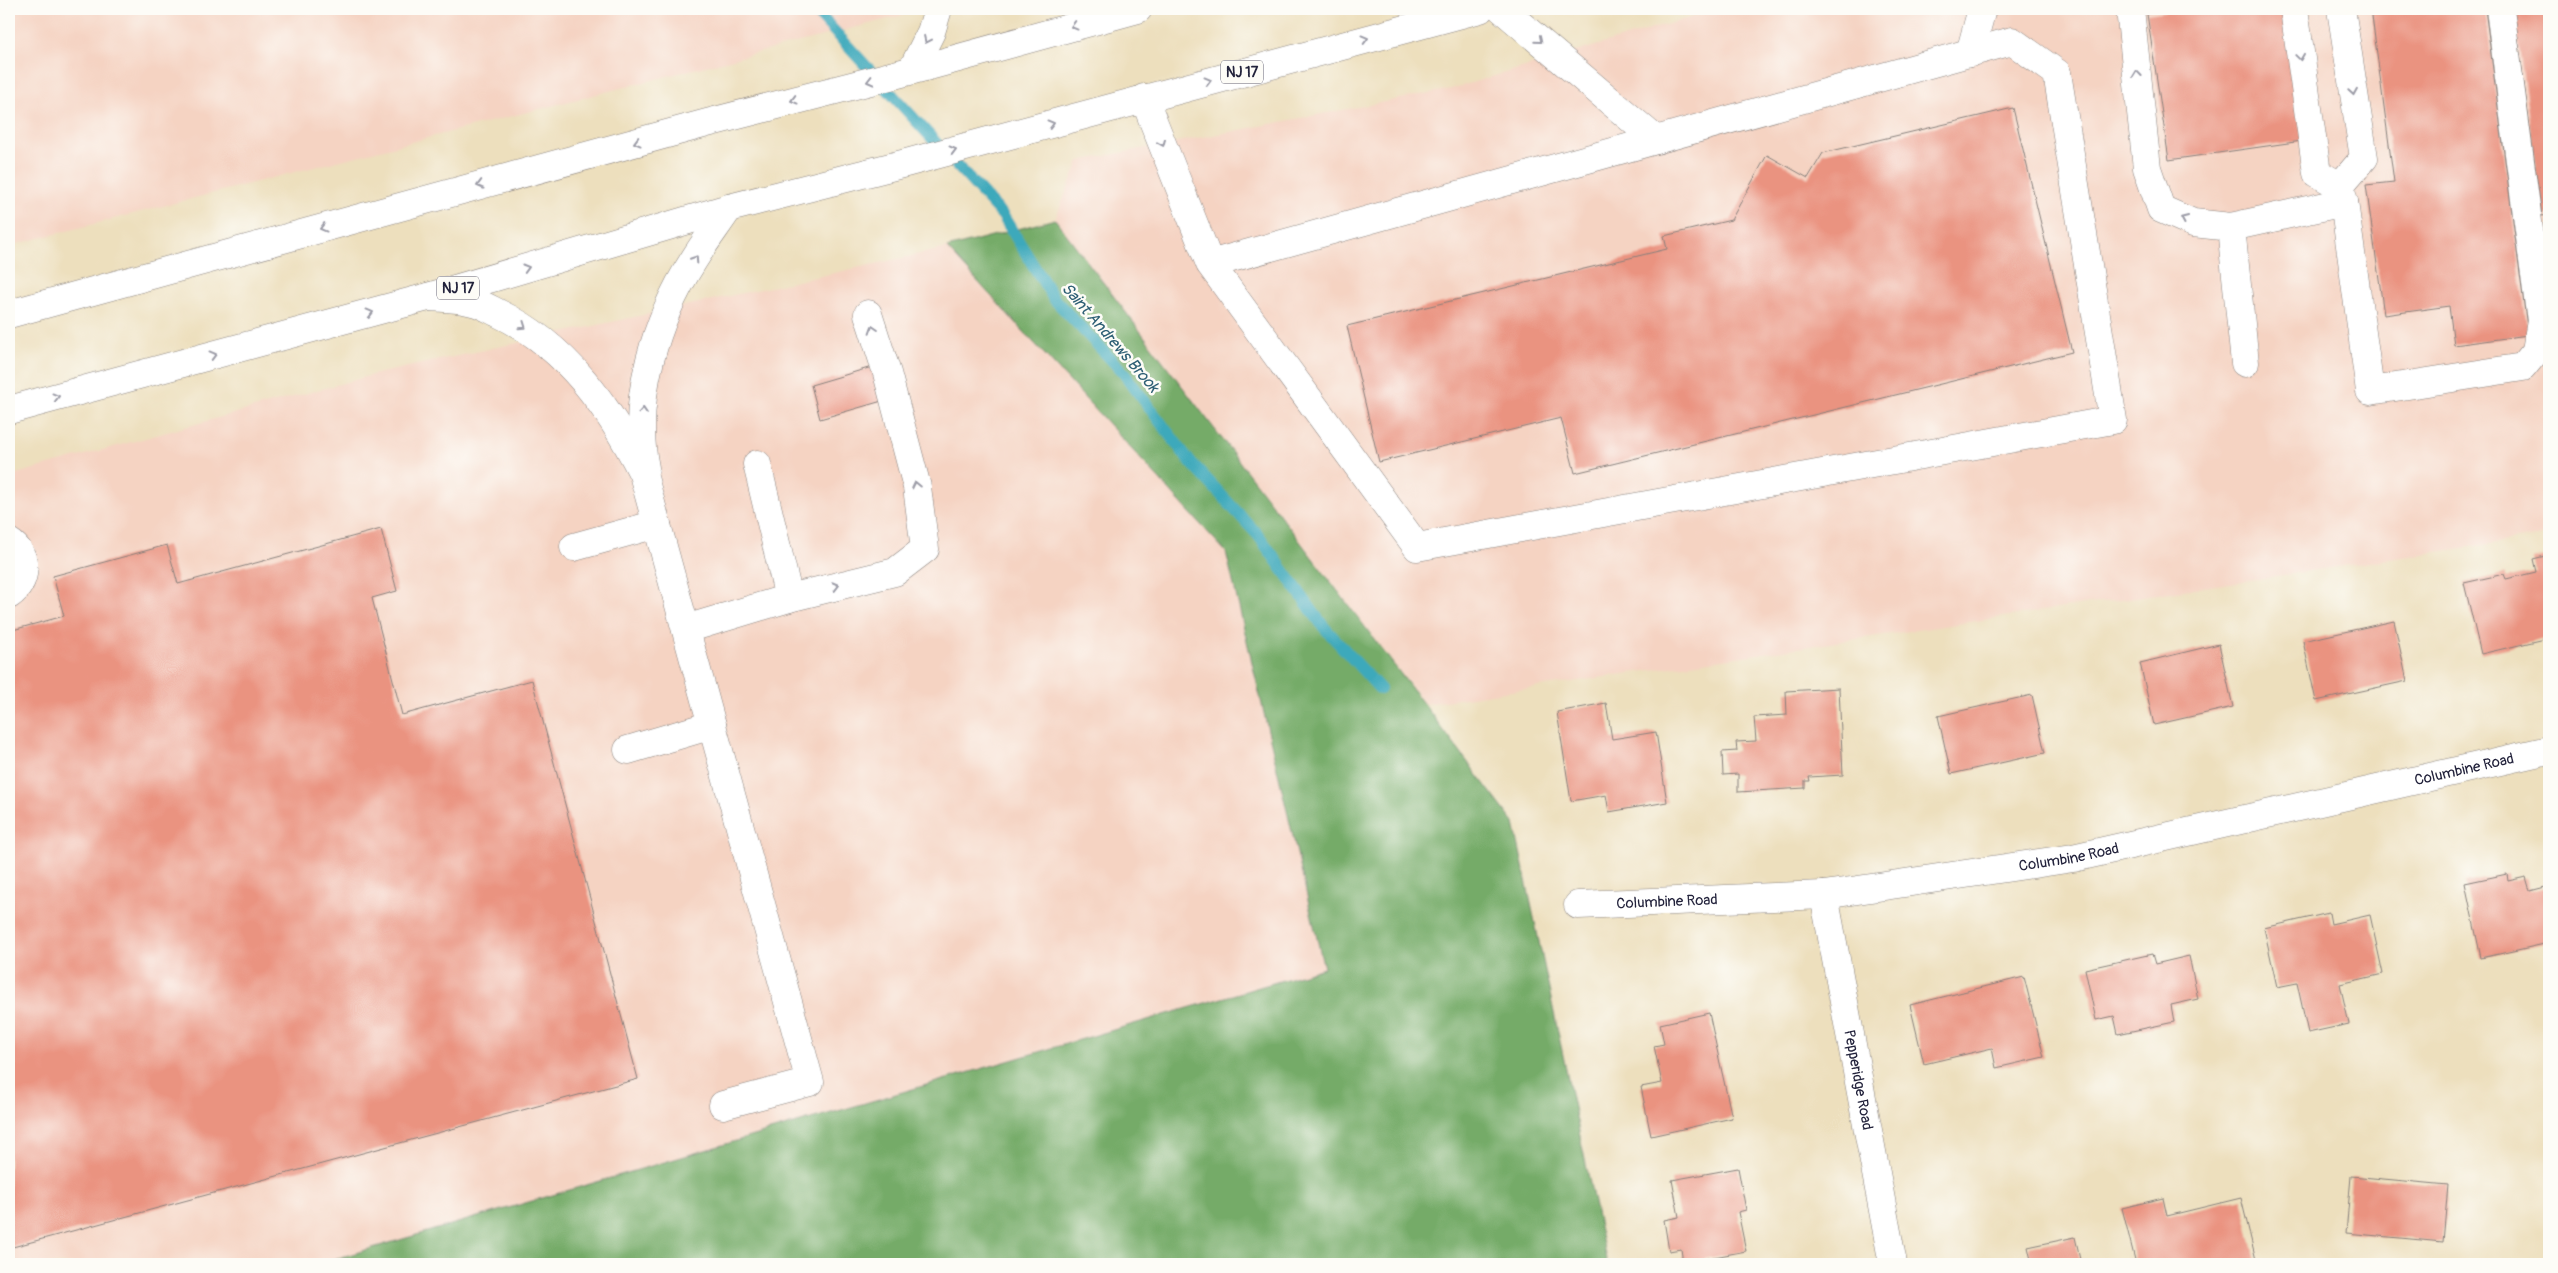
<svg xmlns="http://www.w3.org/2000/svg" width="2558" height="1273" font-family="Pangolin,sans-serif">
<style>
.built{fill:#f5d3c2}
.forest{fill:#74ab68;stroke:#4b6652}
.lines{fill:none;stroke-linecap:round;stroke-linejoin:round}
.stream{stroke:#3ca9bb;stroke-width:12}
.building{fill:#ea9380}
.minor-casing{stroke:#88807c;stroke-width:29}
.highway-casing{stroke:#88807c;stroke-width:29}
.minor{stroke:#fff;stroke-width:28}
.highway{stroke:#fff;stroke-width:28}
.oneway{stroke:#9c9ca7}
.labels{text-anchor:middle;stroke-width:5;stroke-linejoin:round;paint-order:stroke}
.shield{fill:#fdfcf7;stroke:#646373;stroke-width:1}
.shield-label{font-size:14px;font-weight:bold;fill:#22223b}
.street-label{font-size:15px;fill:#22223b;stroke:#fdfcf7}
.water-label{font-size:16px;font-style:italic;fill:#2e5f75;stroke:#fdfcf7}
</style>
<rect width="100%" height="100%" fill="#fdfcf7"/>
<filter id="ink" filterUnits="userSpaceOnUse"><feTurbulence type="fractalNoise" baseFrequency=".02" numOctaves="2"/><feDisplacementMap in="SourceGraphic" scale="10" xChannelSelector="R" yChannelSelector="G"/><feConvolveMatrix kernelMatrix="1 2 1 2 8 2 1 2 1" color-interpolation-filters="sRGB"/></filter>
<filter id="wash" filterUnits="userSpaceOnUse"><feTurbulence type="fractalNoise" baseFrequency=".0096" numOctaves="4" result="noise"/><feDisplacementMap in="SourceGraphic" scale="20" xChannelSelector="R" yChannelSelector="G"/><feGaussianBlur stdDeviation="1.12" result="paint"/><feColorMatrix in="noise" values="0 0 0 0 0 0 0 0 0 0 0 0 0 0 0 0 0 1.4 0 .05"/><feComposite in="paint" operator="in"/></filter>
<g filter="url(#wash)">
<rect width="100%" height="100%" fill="#eddfbd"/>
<g class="built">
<polygon points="9,9 927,9 9,246"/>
<polygon points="1719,9 2549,9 2549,535 1425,704 1055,219 1079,161 1451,89"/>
<polygon points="947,248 1226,552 1324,968 318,1264 9,1264 9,476 376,374"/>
</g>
<polygon class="forest" points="1055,219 1514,823 1607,1264 318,1264 1324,968 1226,552 947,248"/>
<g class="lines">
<polyline class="stream" points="814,9 1003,216 1054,299 1122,371 1188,459 1259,536 1323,626 1380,689"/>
</g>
<g id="blocks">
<g class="building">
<polygon points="2181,9 2283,9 2302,141 2169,160 2147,14"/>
<polygon points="2371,9 2485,9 2528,335 2454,345 2449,306 2384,315 2366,185 2394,182"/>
<polygon points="2514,9 2549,9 2549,215 2542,216"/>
<polygon points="2013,108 2072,352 1575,473 1561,418 1379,462 1347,326 1667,249 1664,236 1731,220 1767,155 1808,178 1823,153"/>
<polygon points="872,367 882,401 820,419 811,385"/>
<polygon points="381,529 397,591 372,598 402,715 532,680 638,1079 9,1248 9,631 64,616 53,576 167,545 178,584"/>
<polygon points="2549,555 2549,638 2481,654 2464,583 2504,574 2506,579 2536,572 2533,559"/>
<polygon points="2394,621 2407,681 2316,701 2303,641"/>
<polygon points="2219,644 2233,707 2154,725 2140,663"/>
<polygon points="1839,688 1843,775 1809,777 1810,781 1805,781 1805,788 1738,792 1738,774 1723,775 1722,752 1737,751 1736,742 1756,741 1754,717 1787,715 1786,691"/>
<polygon points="2032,695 2045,753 1951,774 1938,716"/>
<polygon points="1606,703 1612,739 1656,732 1667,802 1609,812 1606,795 1571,801 1557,712"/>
<polygon points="2507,874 2508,881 2526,877 2530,891 2549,886 2549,943 2481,958 2465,883"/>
<polygon points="2329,913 2331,924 2370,915 2383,974 2340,984 2349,1024 2308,1033 2297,983 2277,987 2264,928"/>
<polygon points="2152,954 2155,964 2189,956 2198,999 2171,1005 2174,1022 2118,1034 2114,1016 2096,1020 2085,969"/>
<polygon points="2024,977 2044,1057 1996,1068 1992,1048 1924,1064 1910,1005"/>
<polygon points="1709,1013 1732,1118 1651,1136 1641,1087 1662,1083 1654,1046 1664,1044 1660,1024"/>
<polygon points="1738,1168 1746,1210 1738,1212 1746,1251 1683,1263 1681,1249 1669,1251 1664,1220 1679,1217 1672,1180"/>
<polygon points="2351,1176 2448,1185 2443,1242 2346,1233"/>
<polygon points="2163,1198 2167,1216 2241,1198 2257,1264 2136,1264 2122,1208"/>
<polygon points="2075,1237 2081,1264 2032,1264 2028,1247"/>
</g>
</g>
</g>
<g filter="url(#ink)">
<use href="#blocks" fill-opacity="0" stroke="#88807c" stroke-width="1"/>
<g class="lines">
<g class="minor-casing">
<g id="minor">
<polyline points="1502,9 1656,140"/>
<polyline points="2130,9 2147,168 2161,209 2193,223 2231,227"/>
<polyline points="2294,9 2317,173 2340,186 2344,202"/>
<polyline points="2500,9 2541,321 2549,319"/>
<polyline points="1970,53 1982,9"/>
<polyline points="912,70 931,32 938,9"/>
<polyline points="1144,98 1210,264 1417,547 2113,420 2057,73 2012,41 1210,264"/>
<polyline points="2340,186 2364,158 2341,9"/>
<path d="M 428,297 C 442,298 459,298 473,302 C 482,304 490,309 498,313 C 566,345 610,408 643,474 L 810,1082 L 723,1105"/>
<polyline points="2245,363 2231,227 2344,202 2370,391 2523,367 2536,351 2541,321"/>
<polyline points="757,464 789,598"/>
<path d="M 645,468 C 631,399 656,319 693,261 C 704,243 717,226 729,208"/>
<path d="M 9,542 C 29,554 28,582 9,595"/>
<polyline points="574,547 657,524"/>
<polyline points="686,629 789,598 895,572 925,549 917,487 887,373 868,314"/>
<polyline points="628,750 712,725"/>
<path id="s1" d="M 1824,895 L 1893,1264"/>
<path id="s2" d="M 1578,905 L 1824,895 L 2073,858 L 2549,750"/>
</g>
</g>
<g class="highway-casing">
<g id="highway">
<polyline points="9,314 707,123 933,65 1138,9"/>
<polyline points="9,410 428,297 729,208 906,163 1480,9"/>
</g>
</g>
<use href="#minor" class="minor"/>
<use href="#highway" class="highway"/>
</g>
<defs><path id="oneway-chevron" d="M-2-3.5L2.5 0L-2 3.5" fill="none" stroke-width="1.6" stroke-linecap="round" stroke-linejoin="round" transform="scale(1.25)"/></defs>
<g class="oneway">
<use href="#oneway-chevron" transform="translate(1074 26) rotate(165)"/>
<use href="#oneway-chevron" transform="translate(1365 39) rotate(-15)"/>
<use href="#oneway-chevron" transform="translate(927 40) rotate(115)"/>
<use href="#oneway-chevron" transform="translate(1539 40) rotate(40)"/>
<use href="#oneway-chevron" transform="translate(2300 57) rotate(82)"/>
<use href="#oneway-chevron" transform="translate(2137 74) rotate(-96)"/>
<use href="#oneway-chevron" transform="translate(870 81) rotate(166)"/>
<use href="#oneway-chevron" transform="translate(1208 81) rotate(-15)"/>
<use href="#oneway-chevron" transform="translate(2353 92) rotate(81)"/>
<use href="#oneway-chevron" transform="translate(794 100) rotate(165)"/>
<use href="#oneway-chevron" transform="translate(1051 124) rotate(-15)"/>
<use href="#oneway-chevron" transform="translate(637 142) rotate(165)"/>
<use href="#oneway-chevron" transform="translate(1162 143) rotate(68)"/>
<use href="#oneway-chevron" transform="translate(953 150) rotate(-15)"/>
<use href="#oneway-chevron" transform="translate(480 185) rotate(165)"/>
<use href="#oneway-chevron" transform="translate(2184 219) rotate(-156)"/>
<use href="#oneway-chevron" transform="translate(323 228) rotate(165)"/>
<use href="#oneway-chevron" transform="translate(695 259) rotate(-57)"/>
<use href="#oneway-chevron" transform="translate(526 268) rotate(-16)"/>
<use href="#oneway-chevron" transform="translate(370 313) rotate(-15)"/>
<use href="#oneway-chevron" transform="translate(523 326) rotate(35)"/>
<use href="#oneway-chevron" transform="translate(873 329) rotate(-108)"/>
<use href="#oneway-chevron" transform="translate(213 355) rotate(-15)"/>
<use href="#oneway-chevron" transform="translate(56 397) rotate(-15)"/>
<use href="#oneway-chevron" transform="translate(643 411) rotate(-87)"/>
<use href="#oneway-chevron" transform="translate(916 485) rotate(-102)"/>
<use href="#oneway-chevron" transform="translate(836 586) rotate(-14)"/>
</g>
</g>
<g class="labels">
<g class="shield">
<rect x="1221" y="60.5" width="42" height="23" rx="4"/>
<rect x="437" y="276.5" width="42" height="23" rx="4"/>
</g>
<g class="shield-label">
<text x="1242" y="77">NJ 17</text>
<text x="458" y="293">NJ 17</text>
</g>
<g class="street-label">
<text dy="5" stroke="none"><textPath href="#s2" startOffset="899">Columbine Road</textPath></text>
<text dy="5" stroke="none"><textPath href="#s2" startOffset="494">Columbine Road</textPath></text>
<text dy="5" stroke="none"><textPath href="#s2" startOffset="89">Columbine Road</textPath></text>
<text dy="5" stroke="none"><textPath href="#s1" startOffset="188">Pepperidge Road</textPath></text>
</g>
<g class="water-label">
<text transform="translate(1111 337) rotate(49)" y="6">Saint Andrews Brook</text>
</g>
</g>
<rect width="2558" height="1273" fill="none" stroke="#fdfcf7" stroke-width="30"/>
</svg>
